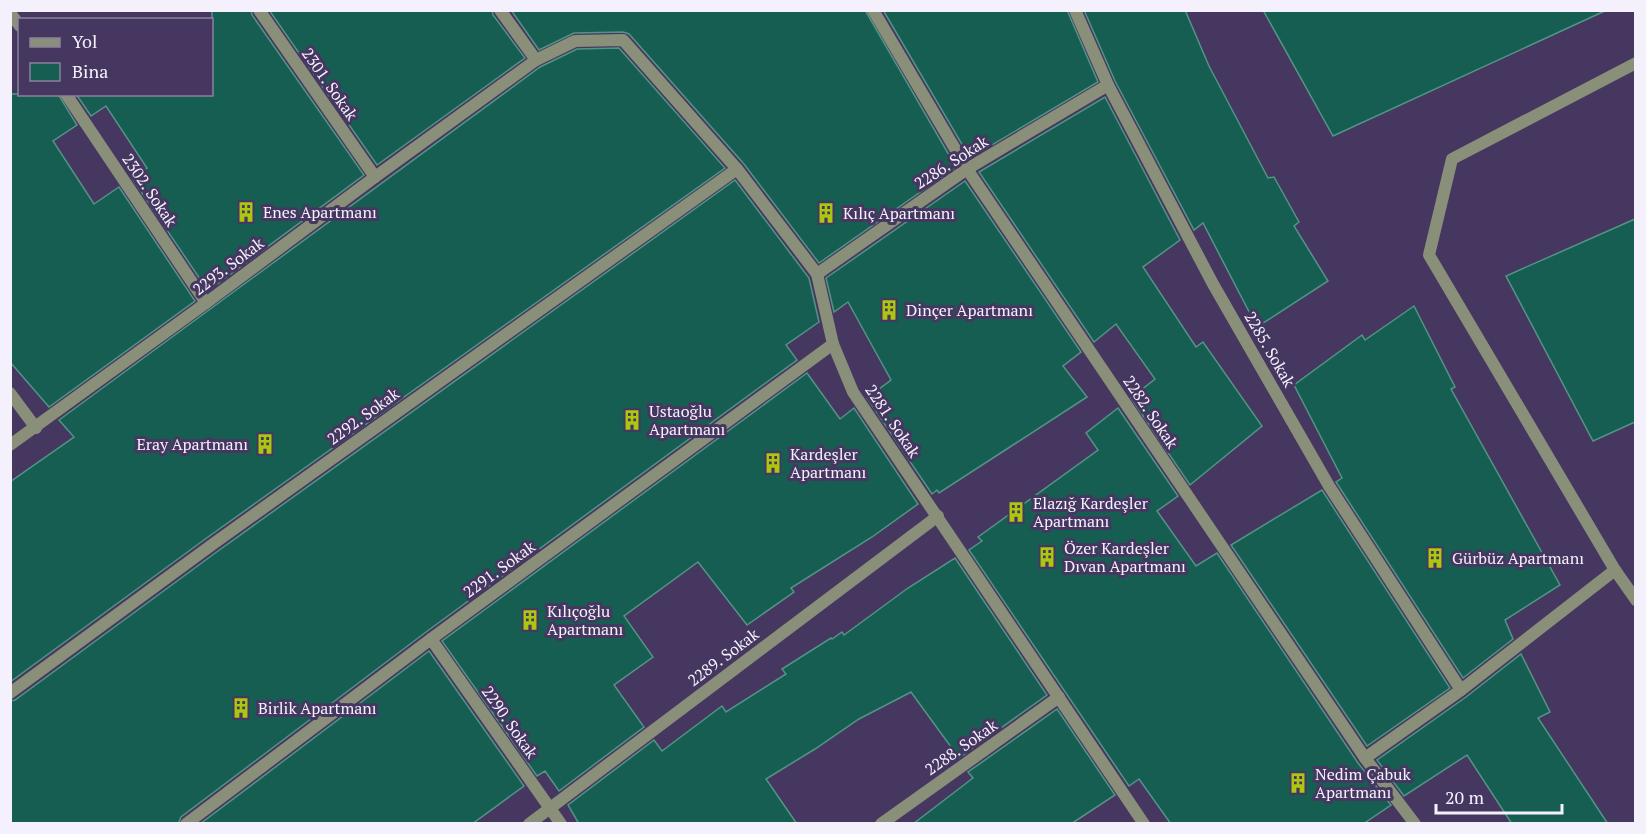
<svg xmlns="http://www.w3.org/2000/svg" width="1646" height="834" font-family="'PT Serif',serif">
<style>
.building{fill:#175e52;stroke:#539486;stroke-width:1.5}
.lines{fill:none;stroke-linecap:round;stroke-linejoin:round}
.service{stroke:#898f79;stroke-width:12}
.minor{stroke:#898f79;stroke-width:12}
.labels{text-anchor:middle;stroke-width:6;stroke-linejoin:round;paint-order:stroke}
.street-label{font-size:16px;fill:#f4f1fc;stroke:#463761}
.poi-label{font-size:16px;fill:#f4f1fc;stroke:#463761;text-anchor:start}
</style>
<rect width="100%" height="100%" fill="#463761"/>
<g class="building">
<polygon points="212,10 251,10 252,15 364,175 208,291 132,178 147,168 106,106 91,116 76,94 212,94"/>
<polygon points="269,10 492,10 493,15 525,58 377,165"/>
<polygon points="511,10 865,10 956,167 819,263 744,164 629,34 623,32 574,33 539,50"/>
<polygon points="883,10 1067,10 1098,82 970,158"/>
<polygon points="1084,10 1185,10 1209,66 1268,178 1274,177 1299,222 1294,226 1328,281 1257,327 1203,223 1194,230 1115,81"/>
<polygon points="1263,10 1607,10 1333,136"/>
<polygon points="619,48 725,168 208,537 10,682 10,482 74,437 59,420 540,67 577,49"/>
<polygon points="10,94 58,94 77,125 53,141 94,204 119,187 195,301 49,407 10,362"/>
<polygon points="1105,97 1180,240 1143,267 1196,347 1203,342 1262,426 1190,485 1131,398 1155,379 1116,324 1094,342 979,172"/>
<polygon points="735,180 809,278 819,322 786,345 797,360 426,632 181,817 178,824 10,824 10,701 15,700 218,551"/>
<polygon points="965,181 1081,352 1063,366 1087,397 939,493 937,490 932,494 867,398 891,380 848,302 834,312 826,278"/>
<polygon points="1635,219 1635,422 1593,441 1506,276"/>
<polygon points="1414,306 1455,387 1451,389 1560,585 1505,620 1513,639 1463,678 1336,482 1342,478 1294,385 1362,335 1365,340"/>
<polygon points="807,373 840,419 854,408 918,504 872,537 791,588 794,592 747,625 698,562 624,616 653,657 614,685 644,727 559,791 545,771 537,776 442,641"/>
<polygon points="1118,408 1178,496 1157,511 1196,566 1217,553 1358,763 1391,805 1363,824 1171,824 1139,779 1129,786 969,550 982,541 978,537 1098,450 1086,433"/>
<polygon points="1322,490 1450,688 1367,746 1231,545"/>
<polygon points="955,558 1047,695 959,758 911,692 859,719 815,749 766,779 797,824 579,824 568,805 654,740 662,751 722,706 726,712 786,674 782,669 831,638 832,639 842,632 844,635 908,588"/>
<polygon points="429,651 524,786 472,824 200,824"/>
<polygon points="1521,654 1550,712 1538,718 1608,824 1512,824 1467,755 1404,796 1377,760 1466,697"/>
<polygon points="1057,709 1115,795 1071,824 913,824 973,778 968,772"/>
</g>
<g class="lines">
<g class="service">
<polyline points="1636,63 1452,159 1429,255 1615,570 1636,600"/>
<polyline points="1365,758 1461,690 1615,570"/>
</g>
<g class="minor">
<polyline points="259,10 375,177"/>
<polyline points="500,10 536,60"/>
<polyline points="873,10 967,169 1365,758 1415,824"/>
<polyline points="1075,10 1108,85 1213,284 1329,486 1461,690"/>
<polyline points="10,13 20,26"/>
<polyline points="66,94 206,303"/>
<polyline points="817,274 967,169 1108,85"/>
<polyline points="10,393 36,428"/>
<polyline points="10,445 206,303 375,177 536,60 575,41 623,40 737,169 817,274 833,344 853,392 1144,824"/>
<polyline points="431,639 561,824"/>
<polyline points="10,693 213,544 737,169"/>
<polyline points="186,824 431,639 833,344"/>
<polyline points="529,824 938,516"/>
<polyline points="881,824 1059,697"/>
</g>
</g>
<defs>
<g id="building-bare" transform="scale(1.62)"><path d="M-4-6H4V6H1V3H-1V6H-4ZM-2.5-4.3h1.7v1.8h-1.7ZM.8-4.3h1.7v1.8H.8ZM-2.5-1h1.7V.8h-1.7ZM.8-1h1.7V.8H.8Z" fill="#adc60f" stroke="#463761" stroke-width="2.5" paint-order="stroke"/></g>
</defs>
<g fill-rule="evenodd">
<use href="#building-bare" x="246" y="212"/>
<use href="#building-bare" x="826" y="213"/>
<use href="#building-bare" x="889" y="310"/>
<use href="#building-bare" x="632" y="420"/>
<use href="#building-bare" x="265" y="444"/>
<use href="#building-bare" x="773" y="463"/>
<use href="#building-bare" x="1016" y="512"/>
<use href="#building-bare" x="1047" y="557"/>
<use href="#building-bare" x="1435" y="558"/>
<use href="#building-bare" x="530" y="620"/>
<use href="#building-bare" x="241" y="708"/>
<use href="#building-bare" x="1298" y="783"/>
</g>
<g class="labels">
<g class="street-label">
<text transform="translate(330 84) rotate(55)" y="6">2301. Sokak</text>
<text transform="translate(951 162) rotate(-33)" y="6">2286. Sokak</text>
<text transform="translate(150 190) rotate(56)" y="6">2302. Sokak</text>
<text transform="translate(228 266) rotate(-37)" y="6">2293. Sokak</text>
<text transform="translate(1270 349) rotate(60)" y="6">2285. Sokak</text>
<text transform="translate(1151 412) rotate(56)" y="6">2282. Sokak</text>
<text transform="translate(363 416) rotate(-36)" y="6">2292. Sokak</text>
<text transform="translate(893 421) rotate(56)" y="6">2281. Sokak</text>
<text transform="translate(499 569) rotate(-36)" y="6">2291. Sokak</text>
<text transform="translate(723 657) rotate(-37)" y="6">2289. Sokak</text>
<text transform="translate(510 722) rotate(55)" y="6">2290. Sokak</text>
<text transform="translate(961 747) rotate(-35)" y="6">2288. Sokak</text>
</g>
<g class="poi-label">
<text x="263" y="218">Enes Apartmanı</text>
<text x="843" y="219">Kılıç Apartmanı</text>
<text x="906" y="316">Dinçer Apartmanı</text>
<text x="649" y="417">Ustaoğlu<tspan x="649" dy="18">Apartmanı</tspan></text>
<text x="248" y="450" text-anchor="end">Eray Apartmanı</text>
<text x="790" y="460">Kardeşler<tspan x="790" dy="18">Apartmanı</tspan></text>
<text x="1033" y="509">Elazığ Kardeşler<tspan x="1033" dy="18">Apartmanı</tspan></text>
<text x="1064" y="554">Özer Kardeşler<tspan x="1064" dy="18">Dıvan Apartmanı</tspan></text>
<text x="1452" y="564">Gürbüz Apartmanı</text>
<text x="547" y="617">Kılıçoğlu<tspan x="547" dy="18">Apartmanı</tspan></text>
<text x="258" y="714">Birlik Apartmanı</text>
<text x="1315" y="780">Nedim Çabuk<tspan x="1315" dy="18">Apartmanı</tspan></text>
</g>
</g>
<rect width="1646" height="834" fill="none" stroke="#f4f1fc" stroke-width="24"/>
<rect x="18" y="18" width="195" height="78" fill="#463761" stroke="#8c819f" stroke-width="1.5"/>
<rect x="30" y="38" width="30" height="9" fill="#898f79" stroke="#8c819f" stroke-width="1.5"/>
<text x="72" y="48" font-size="18" fill="#f4f1fc">Yol</text>
<rect x="30" y="63" width="30" height="18" fill="#175e52" stroke="#8c819f" stroke-width="1.5"/>
<text x="72" y="78" font-size="18" fill="#f4f1fc">Bina</text>
<path d="M1436 804v9h126v-9" fill="none" stroke="#f4f1fc" stroke-width="3"/>
<text x="1445" y="804" font-size="18" fill="#f4f1fc" stroke="#463761" stroke-width="4.5" paint-order="stroke">20 m</text>
</svg>
